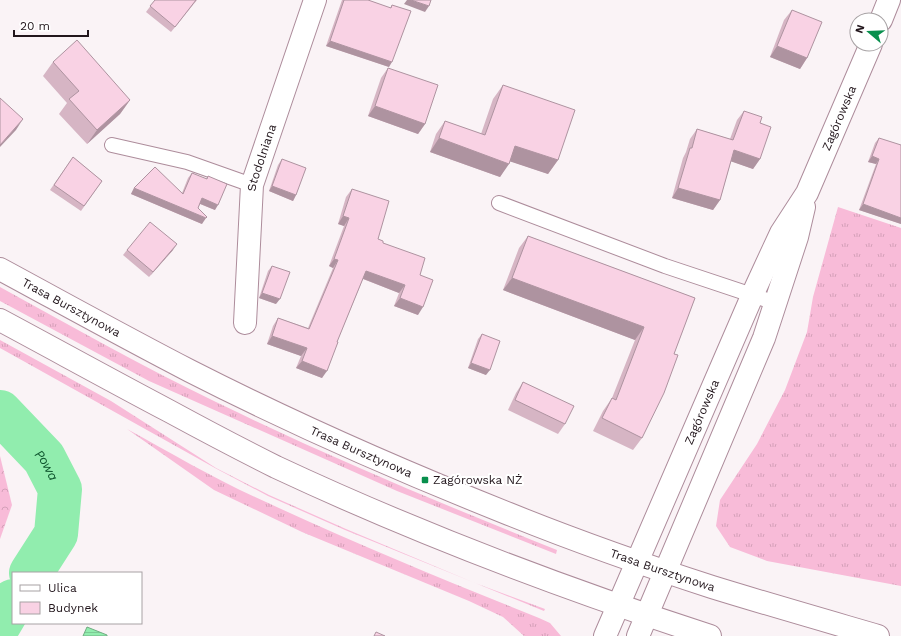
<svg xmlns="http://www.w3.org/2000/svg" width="901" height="636" font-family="'Work Sans',sans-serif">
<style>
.grass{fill:url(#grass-tufts)}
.forest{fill:url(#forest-crowns)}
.water{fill:url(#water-rules);stroke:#70ac82}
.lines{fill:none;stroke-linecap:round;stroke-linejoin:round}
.river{stroke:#91edae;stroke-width:44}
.service-casing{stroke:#ad8c9b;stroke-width:16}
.minor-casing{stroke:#ad8c9b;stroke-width:24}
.tertiary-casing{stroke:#ad8c9b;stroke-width:24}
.primary-casing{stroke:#ad8c9b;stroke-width:24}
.service{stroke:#fff;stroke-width:14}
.minor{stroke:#fff;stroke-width:22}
.tertiary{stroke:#fff;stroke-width:22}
.primary{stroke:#fff;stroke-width:22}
.wall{fill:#d6b5c4}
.shaded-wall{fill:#ae93a0}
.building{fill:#f9d2e4;stroke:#ae93a0}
.poi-dot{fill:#088f4d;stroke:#fff;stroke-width:1.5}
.labels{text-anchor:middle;stroke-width:4;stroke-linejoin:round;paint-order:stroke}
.street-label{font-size:12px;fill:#22161c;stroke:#fff}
.poi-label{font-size:12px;fill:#22161c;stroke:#fff;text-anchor:start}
.water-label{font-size:13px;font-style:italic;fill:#0e542d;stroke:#fff}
</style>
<defs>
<pattern id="grass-tufts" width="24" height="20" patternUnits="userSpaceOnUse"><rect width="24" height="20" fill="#f8bbd8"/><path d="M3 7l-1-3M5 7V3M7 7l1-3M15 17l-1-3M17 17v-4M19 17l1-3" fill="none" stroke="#d4a0b9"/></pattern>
<pattern id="forest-crowns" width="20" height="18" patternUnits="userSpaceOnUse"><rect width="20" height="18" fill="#f8bbd8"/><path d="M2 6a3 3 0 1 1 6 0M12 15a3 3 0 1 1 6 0" fill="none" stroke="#d4a0b9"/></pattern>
<pattern id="water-rules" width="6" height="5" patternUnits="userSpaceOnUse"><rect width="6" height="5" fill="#91edae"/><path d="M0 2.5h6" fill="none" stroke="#7dca95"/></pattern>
</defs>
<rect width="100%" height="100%" fill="#faf3f6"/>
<g class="grass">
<polygon points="838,207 901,228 901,586 767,561 730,547 716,526 720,500 757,444 785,390 807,332 813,297"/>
<path d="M 0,287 C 71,326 143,367 216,402 C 327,456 442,504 557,550 L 556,554 L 397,491 L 149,381 L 0,301 Z"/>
<polygon points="0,340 111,401 216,468 269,495 346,529 475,583 545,609 544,611 345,530 268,496 215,468 0,348"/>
<path d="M 127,429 C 173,454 218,481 266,502 C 356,544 447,581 539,618 L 550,623 L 561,636 L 524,636 L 503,617 L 469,601 L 302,532 L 214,490 Z"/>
</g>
<polygon class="forest" points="0,456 12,505 0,539"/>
<polygon class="water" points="87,627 107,635 107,636 83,636"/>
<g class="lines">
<g class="river">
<path id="s1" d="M 0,412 L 44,458 L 60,489 L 56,534 L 31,573"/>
<polyline points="0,623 13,601"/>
</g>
<g class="service-casing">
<g id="service">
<polyline points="112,145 187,162 252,185"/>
<polyline points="499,203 665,266 776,303"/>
</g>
</g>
<g class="minor-casing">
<g id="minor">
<path id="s2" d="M 245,323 L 252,185 L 315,0"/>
</g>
</g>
<g class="tertiary-casing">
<g id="tertiary">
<polyline points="881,20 889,0"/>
<path id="s3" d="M 605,636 L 756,287 L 781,233 L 807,193 L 871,44"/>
<polyline points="638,636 764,338 797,237 804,207"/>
</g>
</g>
<g class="primary-casing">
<g id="primary">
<path id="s4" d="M 0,269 C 63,303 126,338 190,371 C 294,424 401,471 509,514 C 576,541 644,565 712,587 C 767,604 823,620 878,636"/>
<path d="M 0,320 C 56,350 112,381 169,411 C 204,430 240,449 276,467 C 417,533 562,588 710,636"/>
</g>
</g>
<use href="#service" class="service"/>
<use href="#minor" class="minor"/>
<use href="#tertiary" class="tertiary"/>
<use href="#primary" class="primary"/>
</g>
<g class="wall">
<polygon points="155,0 197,0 171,32 146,12"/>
<polygon points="342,0 368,0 390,8 392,5 389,67 326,46"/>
<polygon points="792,10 807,58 800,69 770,57 784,20"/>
<polygon points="53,62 130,100 120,114 87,144 59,114 67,103 43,76"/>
<polygon points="388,68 425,124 418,134 368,116 381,78"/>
<polygon points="503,85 558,160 548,174 510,161 500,177 430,152 436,134 445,121 481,134 493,99"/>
<polygon points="744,111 760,123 760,159 753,169 731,161 720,200 713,210 672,198 683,158 686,152 690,139 697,129 730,139 737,120"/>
<polygon points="879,138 901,224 859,210 876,164 868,162 875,143"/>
<polygon points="73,157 102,181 81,211 50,190"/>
<polygon points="282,159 296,195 293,201 269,191 278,165"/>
<polygon points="192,173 206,179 208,176 215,210 200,204 198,208 202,224 131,194 134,188 182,193 188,178"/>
<polygon points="352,189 378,239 420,275 418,315 394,306 399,293 363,279 322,378 296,368 301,356 267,344 273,326 278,318 308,328 333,268 329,266 344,226 338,224 346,197"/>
<polygon points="528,236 695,298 642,438 633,450 593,431 603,411 612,398 635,340 503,290 519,248"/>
<polygon points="127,250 173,250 149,277 123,255"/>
<polygon points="272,266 276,304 259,298 268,271"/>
<polygon points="482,334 486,375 468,368 478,339"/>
<polygon points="523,382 565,424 558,434 508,410 516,393"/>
</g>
<g class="shaded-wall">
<polygon points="407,0 411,0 429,6 425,12 404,4"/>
<polygon points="330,41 392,62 389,67 326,46"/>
<polygon points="777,46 807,58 800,69 770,57"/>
<polygon points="130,100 120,114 87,144 97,130"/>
<polygon points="375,106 425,124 418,134 368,116"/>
<polygon points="23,119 16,130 0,147 0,145"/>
<polygon points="439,138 509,164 500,177 430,152"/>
<polygon points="515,146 558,160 548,174 506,160"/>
<polygon points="734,150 760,159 753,169 727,160"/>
<polygon points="872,156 879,159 876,164 868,162"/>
<polygon points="272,186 296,195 293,201 269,191"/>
<polygon points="134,188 206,218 202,224 131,194"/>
<polygon points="678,188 720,200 713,210 672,198"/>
<polygon points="202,198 218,205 215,210 198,203"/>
<polygon points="863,204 901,218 901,224 859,210"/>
<polygon points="343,216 349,218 344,226 338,224"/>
<polygon points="177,244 173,250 149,277 153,272"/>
<polygon points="334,259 338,260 333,268 329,266"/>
<polygon points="366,271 405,285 399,293 361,278"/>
<polygon points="512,278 644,327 635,340 503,290"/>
<polygon points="262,293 280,299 276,304 259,298"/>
<polygon points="400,298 423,307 418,315 394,306"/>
<polygon points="272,336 307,348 301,356 267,344"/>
<polygon points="302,361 327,371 322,378 296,368"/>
<polygon points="471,363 490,370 486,375 468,368"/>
</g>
<g class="building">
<polygon points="155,0 196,0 175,27 150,6"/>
<polygon points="344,0 368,0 391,8 392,5 411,11 392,62 330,41"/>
<polygon points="411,0 431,0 429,6"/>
<polygon points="792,10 822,22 807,58 777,46"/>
<polygon points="77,40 130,100 97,130 69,99 79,91 53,62"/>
<polygon points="388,68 438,85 425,124 375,106"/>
<polygon points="503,85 575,110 558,160 515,146 509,164 439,138 445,121 485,135"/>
<polygon points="0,98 23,119 0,145"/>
<polygon points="744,111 762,117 760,123 771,127 760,159 734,150 720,200 678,188 690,148 692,148 697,129 733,140"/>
<polygon points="879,138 901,145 901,218 863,204 879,159 872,156"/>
<polygon points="73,157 102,181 84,206 54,185"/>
<polygon points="282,159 306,168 296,195 272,186"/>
<polygon points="155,167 183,194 192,173 207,179 208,176 227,184 218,205 202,198 198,208 207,217 206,218 134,188"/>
<polygon points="352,189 389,201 378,239 383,241 383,243 425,258 420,275 433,280 423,307 400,298 405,285 366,271 337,342 338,342 327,371 302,361 307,348 272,336 278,318 309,329 338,260 334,259 349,218 343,216"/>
<polygon points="150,222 177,244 153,272 127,250"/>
<polygon points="528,236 695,298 674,354 678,355 664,393 642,438 602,418 612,398 616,400 644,327 512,278"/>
<polygon points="272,266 290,272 280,299 262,293"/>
<polygon points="482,334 500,341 490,370 471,363"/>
<polygon points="523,382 574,406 565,424 515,400"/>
<polygon points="376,632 385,636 374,636"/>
</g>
<rect class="poi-dot" x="421" y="476" width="8" height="8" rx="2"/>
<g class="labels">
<g class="street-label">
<text dy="4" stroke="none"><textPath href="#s3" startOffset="569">Zagórowska</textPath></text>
<text dy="4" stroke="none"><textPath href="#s2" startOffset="167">Stodolniana</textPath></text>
<text dy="4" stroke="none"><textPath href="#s4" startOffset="81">Trasa Bursztynowa</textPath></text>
<text dy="4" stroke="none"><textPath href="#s3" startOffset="244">Zagórowska</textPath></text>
<text dy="4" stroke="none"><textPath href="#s4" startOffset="405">Trasa Bursztynowa</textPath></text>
<text dy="4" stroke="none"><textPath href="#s4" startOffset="729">Trasa Bursztynowa</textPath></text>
</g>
<g class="poi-label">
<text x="433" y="484">Zagórowska NŻ</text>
</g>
<g class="water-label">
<text dy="5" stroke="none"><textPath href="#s1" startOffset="71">Powa</textPath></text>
</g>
</g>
<rect x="12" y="572" width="130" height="52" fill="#ffffff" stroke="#a7a2a4"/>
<rect x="20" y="585" width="20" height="6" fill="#ffffff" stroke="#a7a2a4"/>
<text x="48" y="592" font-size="12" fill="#22161c">Ulica</text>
<rect x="20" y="602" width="20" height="12" fill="#f9d2e4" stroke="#a7a2a4"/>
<text x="48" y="612" font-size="12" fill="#22161c">Budynek</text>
<g transform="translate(869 32) rotate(289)"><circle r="19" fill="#ffffff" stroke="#a7a2a4"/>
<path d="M0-3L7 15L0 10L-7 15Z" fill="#088f4d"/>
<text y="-6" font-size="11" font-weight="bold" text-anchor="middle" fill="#22161c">N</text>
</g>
<path d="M14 30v6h74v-6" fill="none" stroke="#22161c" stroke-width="2"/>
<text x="20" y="30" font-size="12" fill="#22161c" stroke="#ffffff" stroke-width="3" paint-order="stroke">20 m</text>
</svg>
